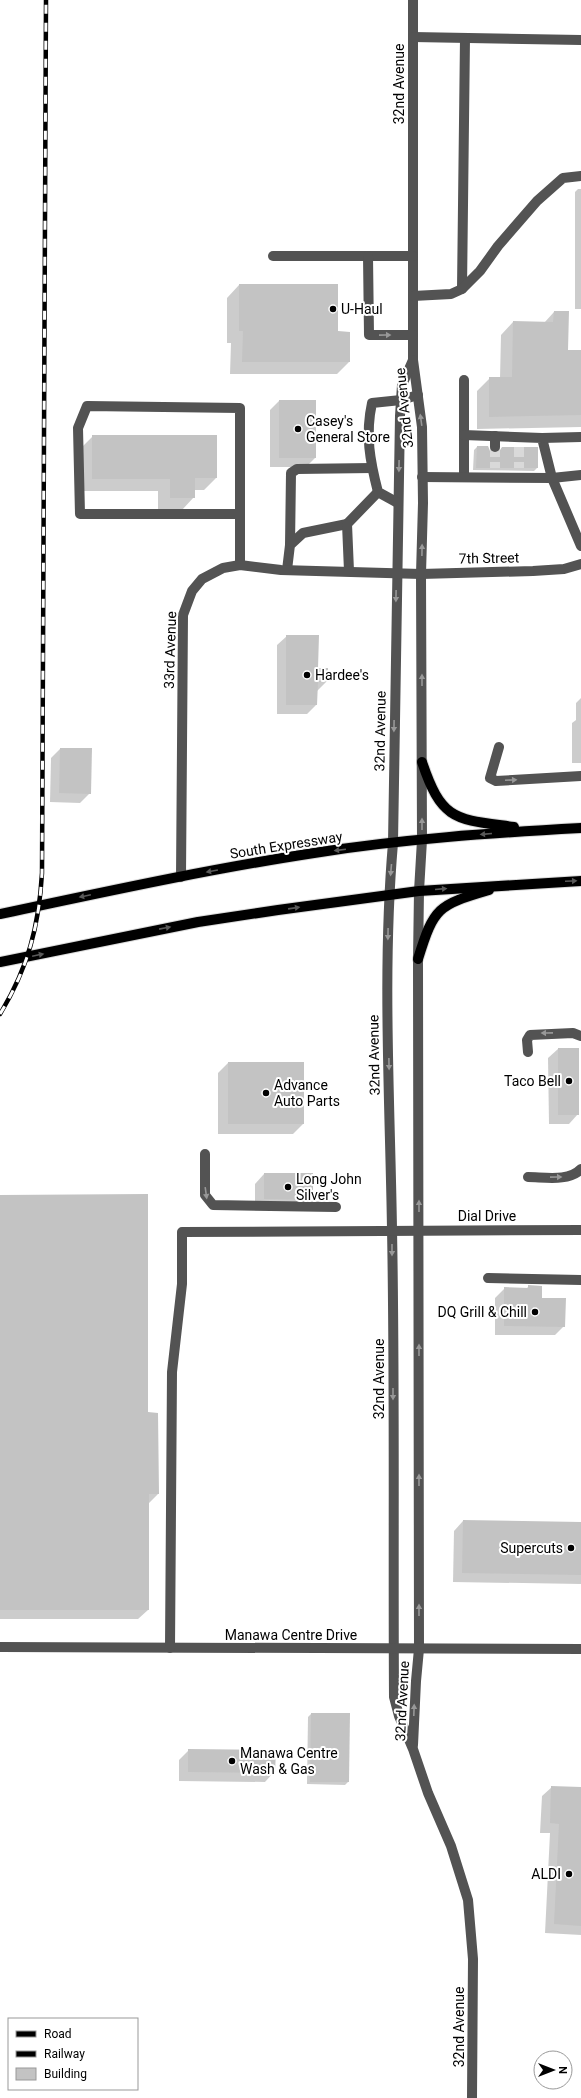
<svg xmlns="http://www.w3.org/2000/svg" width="581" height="2098" font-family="Roboto,sans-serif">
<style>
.shadow{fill:#0003}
.building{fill:#c3c3c3}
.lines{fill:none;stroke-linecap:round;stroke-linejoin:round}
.minor-tunnel{stroke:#d9d9d9;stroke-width:10;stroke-dasharray:10 5;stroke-linecap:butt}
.major-casing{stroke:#dbdbdb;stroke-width:12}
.minor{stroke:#535353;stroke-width:10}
.major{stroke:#000;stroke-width:10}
.rail-casing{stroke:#000;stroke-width:4.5}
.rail{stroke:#fff;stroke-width:3;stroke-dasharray:9;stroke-linecap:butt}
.oneway{fill:#989898}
.oneway2{fill:#595959}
.poi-dot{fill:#000;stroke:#fff;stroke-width:1.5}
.labels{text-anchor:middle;stroke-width:4;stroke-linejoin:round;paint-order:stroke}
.street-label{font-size:14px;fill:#000;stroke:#fff}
.poi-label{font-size:14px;fill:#000;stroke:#fff;text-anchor:start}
</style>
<rect width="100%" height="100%" fill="#fff"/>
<g class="shadow">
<polygon points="578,189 581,189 581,309 575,309 575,192"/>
<polygon points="239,285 337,332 349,333 349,362 337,374 230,374 231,343 227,343 227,298"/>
<polygon points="554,312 567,351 581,351 581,427 477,429 477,391 490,378 500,378 501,335 513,322 544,323"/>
<polygon points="279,401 315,458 306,467 270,467 270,410"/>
<polygon points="93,436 216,478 204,490 194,490 194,497 182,510 158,510 158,491 80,491 80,449"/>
<polygon points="477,447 488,447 489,451 497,454 502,448 537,448 537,468 534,471 473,470 474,450"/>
<polygon points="287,636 327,681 317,691 316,705 307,714 277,714 277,645"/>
<polygon points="581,698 581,763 572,763 572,723 576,720 576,703"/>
<polygon points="60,749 90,793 80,803 50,802 51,758"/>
<polygon points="558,1049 578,1049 578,1114 569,1124 549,1124 548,1058"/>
<polygon points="228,1063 303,1063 303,1124 293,1134 218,1134 218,1073"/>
<polygon points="264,1174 312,1200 302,1209 255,1208 255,1184"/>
<polygon points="0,1196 147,1413 158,1494 148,1504 148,1610 138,1619 0,1619"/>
<polygon points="529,1286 564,1326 555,1335 495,1335 495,1298 505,1288 526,1289"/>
<polygon points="463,1521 581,1523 581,1584 453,1582 454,1531"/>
<polygon points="311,1714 348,1782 345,1785 307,1784 308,1717"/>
<polygon points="189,1750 274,1772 265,1782 179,1781 179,1760"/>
<polygon points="552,1787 581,1788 581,1935 545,1933 550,1833 540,1833 542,1796"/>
</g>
<g class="building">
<polygon points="239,284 338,284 338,331 350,332 350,362 242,362 243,331 239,331"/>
<polygon points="554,311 569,311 568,350 581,350 581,415 489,417 489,377 512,377 513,321 553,322"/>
<rect x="279" y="400" width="37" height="58"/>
<polygon points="92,435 217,435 217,478 195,478 195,498 170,498 170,479 92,479"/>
<polygon points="477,446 488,446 490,451 495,453 499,452 502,447 538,447 538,468 476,468"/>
<polygon points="286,635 319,635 318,668 328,668 328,682 318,682 317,705 286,705"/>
<polygon points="60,748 92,748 91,794 59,793"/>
<rect x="558" y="1048" width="21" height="67"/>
<rect x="228" y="1062" width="76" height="62"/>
<polygon points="264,1173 313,1173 313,1200 264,1199"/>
<polygon points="148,1194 148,1412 158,1413 159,1494 149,1494 149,1610 0,1610 0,1195"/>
<polygon points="528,1285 542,1286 542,1298 566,1298 565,1327 504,1326 504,1287 528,1288"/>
<polygon points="463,1520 581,1522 581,1575 462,1573"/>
<polygon points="311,1713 350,1713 349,1782 310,1782"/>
<polygon points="188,1749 276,1750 275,1773 188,1772"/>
<polygon points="551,1786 581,1787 581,1926 554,1924 559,1824 550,1823"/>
</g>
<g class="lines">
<g class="minor-tunnel">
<polyline points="495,447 495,468"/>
<polyline points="519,447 519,468"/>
</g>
<g class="major-casing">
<g id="major">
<path d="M 422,762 C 442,822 456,819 514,827"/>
<path d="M 0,914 C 104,892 209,869 314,853 C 402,839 492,833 581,828"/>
<path d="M 418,959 C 434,907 438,905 489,890"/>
<polyline points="0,962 198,922 278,910 419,891 581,881"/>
</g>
</g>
<g class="minor">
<polyline points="413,0 413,360 422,427 423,503 421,574 422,840 419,891 418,959 419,1649 416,1681 413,1745"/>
<polyline points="413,37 581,40"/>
<polyline points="273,256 413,256"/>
<polyline points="368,256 369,335 413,335"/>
<polyline points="462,289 465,38"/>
<polyline points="413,296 451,294 462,289 480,271 498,246 537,201 563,178 581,176"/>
<path d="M 413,360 L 402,385 L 400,416 L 393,843 C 382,971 390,1100 392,1229 C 395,1385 393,1541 394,1697 L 399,1716 L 413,1749 L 428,1793 L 451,1846 L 468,1900 L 473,1959 L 472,2098"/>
<polyline points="464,380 464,477"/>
<polyline points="464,435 542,438 552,478 581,546"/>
<polyline points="495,436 495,447"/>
<polyline points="542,438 581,437"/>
<polyline points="422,477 552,478 581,475"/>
<path d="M 398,503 L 378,492 C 370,461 365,435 372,403 L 401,400 L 418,395"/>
<polyline points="290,545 291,473 297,469 372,468"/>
<polyline points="240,565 240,408 87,406 78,428 80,514 240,514"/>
<polyline points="287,570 290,545 303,533 347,524"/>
<polyline points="349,571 347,524 378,492"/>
<polyline points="499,747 490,778 496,781 581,776"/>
<polyline points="181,877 183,615 192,591 202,579 223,568 240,565 281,570 421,574 533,571 564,569 581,564"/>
<polyline points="528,1052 527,1040 530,1035 573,1033 581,1036"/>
<polyline points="205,1154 205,1195 213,1205 336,1207"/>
<path d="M 528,1177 C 544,1177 569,1182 581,1169"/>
<polyline points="488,1278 581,1280"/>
<polyline points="0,1647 581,1649"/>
<polyline points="170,1648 172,1372 182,1284 182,1232 581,1230"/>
</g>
<use href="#major" class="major"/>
<g class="rail-casing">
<path id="rail" d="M 0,1014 C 28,968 39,926 42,873 L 46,0"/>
</g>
<use href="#rail" class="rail"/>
</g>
<defs><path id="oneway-solid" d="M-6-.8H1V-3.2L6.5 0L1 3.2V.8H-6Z"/></defs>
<g class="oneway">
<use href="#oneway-solid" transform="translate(385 335) rotate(-1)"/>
<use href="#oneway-solid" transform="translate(421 420) rotate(-98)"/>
<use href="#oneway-solid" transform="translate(399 466) rotate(91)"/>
<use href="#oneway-solid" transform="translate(422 550) rotate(-89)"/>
<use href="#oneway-solid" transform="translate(396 596) rotate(91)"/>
<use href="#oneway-solid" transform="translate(422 680) rotate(-90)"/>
<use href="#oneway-solid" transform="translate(394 726) rotate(91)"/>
<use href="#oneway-solid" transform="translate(511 780) rotate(-3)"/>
<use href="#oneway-solid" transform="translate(422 824) rotate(-90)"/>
<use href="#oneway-solid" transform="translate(391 870) rotate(95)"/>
<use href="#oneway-solid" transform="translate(388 934) rotate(91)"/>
<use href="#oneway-solid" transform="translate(547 1033) rotate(179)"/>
<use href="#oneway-solid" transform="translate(389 1064) rotate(89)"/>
<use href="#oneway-solid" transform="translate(556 1177) rotate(-1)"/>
<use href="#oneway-solid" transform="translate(206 1193) rotate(82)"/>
<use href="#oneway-solid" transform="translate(419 1206) rotate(-90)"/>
<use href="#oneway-solid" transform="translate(392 1250) rotate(90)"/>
<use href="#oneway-solid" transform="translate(419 1350) rotate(-90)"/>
<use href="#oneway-solid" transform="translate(393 1394) rotate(90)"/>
<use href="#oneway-solid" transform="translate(419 1480) rotate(-90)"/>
<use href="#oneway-solid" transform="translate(419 1610) rotate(-90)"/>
<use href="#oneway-solid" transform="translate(414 1710) rotate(-88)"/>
</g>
<g class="oneway2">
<use href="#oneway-solid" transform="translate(486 834) rotate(175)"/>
<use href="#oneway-solid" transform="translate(340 850) rotate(173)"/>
<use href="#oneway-solid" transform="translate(212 871) rotate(170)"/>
<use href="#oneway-solid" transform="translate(571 881) rotate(-2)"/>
<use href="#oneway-solid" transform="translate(441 889) rotate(-5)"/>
<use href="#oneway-solid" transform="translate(85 896) rotate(168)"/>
<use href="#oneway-solid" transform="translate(294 908) rotate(-8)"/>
<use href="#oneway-solid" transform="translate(165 928) rotate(-11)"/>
<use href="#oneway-solid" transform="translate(38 955) rotate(-12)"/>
</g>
<g class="poi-dot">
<circle cx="333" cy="309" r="4"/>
<circle cx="298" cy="429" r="4"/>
<circle cx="307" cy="675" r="4"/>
<circle cx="569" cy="1081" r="4"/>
<circle cx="266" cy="1093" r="4"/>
<circle cx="288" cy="1187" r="4"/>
<circle cx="535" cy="1312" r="4"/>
<circle cx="571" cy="1548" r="4"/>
<circle cx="232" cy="1761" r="4"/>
<circle cx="569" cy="1874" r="4"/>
</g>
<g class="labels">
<g class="street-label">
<text transform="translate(399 84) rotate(-90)" y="5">32nd Avenue</text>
<text transform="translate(404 408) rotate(-96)" y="5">32nd Avenue</text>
<text transform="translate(489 558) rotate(-1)" y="5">7th Street</text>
<text transform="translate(170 650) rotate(-88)" y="5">33rd Avenue</text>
<text transform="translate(380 731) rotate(-89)" y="5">32nd Avenue</text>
<text transform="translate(286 845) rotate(-9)" y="5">South Expressway</text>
<text transform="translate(374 1055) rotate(-91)" y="5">32nd Avenue</text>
<text x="487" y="1221">Dial Drive</text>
<text transform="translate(379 1379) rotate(-90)" y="5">32nd Avenue</text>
<text x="291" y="1640">Manawa Centre Drive</text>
<text transform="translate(402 1701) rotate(-87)" y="5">32nd Avenue</text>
<text transform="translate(459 2027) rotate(-90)" y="5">32nd Avenue</text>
</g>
<g class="poi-label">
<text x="341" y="314">U-Haul</text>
<text x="306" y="426">Casey's<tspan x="306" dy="16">General Store</tspan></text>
<text x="315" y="680">Hardee's</text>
<text x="561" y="1086" text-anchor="end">Taco Bell</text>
<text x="274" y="1090">Advance<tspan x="274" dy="16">Auto Parts</tspan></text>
<text x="296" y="1184">Long John<tspan x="296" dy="16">Silver's</tspan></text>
<text x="527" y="1317" text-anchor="end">DQ Grill &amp; Chill</text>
<text x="563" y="1553" text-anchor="end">Supercuts</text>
<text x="240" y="1758">Manawa Centre<tspan x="240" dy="16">Wash &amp; Gas</tspan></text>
<text x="561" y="1879" text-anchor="end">ALDI</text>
</g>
</g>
<rect x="8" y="2018" width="130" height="72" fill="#ffffff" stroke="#999999"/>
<rect x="16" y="2031" width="20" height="6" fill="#000000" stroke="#999999"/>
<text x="44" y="2038" font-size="12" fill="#000000">Road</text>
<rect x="16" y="2051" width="20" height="6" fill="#000000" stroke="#999999"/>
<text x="44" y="2058" font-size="12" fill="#000000">Railway</text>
<rect x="16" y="2068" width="20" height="12" fill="#c3c3c3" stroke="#999999"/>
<text x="44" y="2078" font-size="12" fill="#000000">Building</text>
<g transform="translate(553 2070) rotate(90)"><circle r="19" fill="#ffffff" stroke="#999999"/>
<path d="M0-3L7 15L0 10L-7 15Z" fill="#000000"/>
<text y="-6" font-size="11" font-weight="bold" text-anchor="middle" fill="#000000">N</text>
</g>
</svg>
